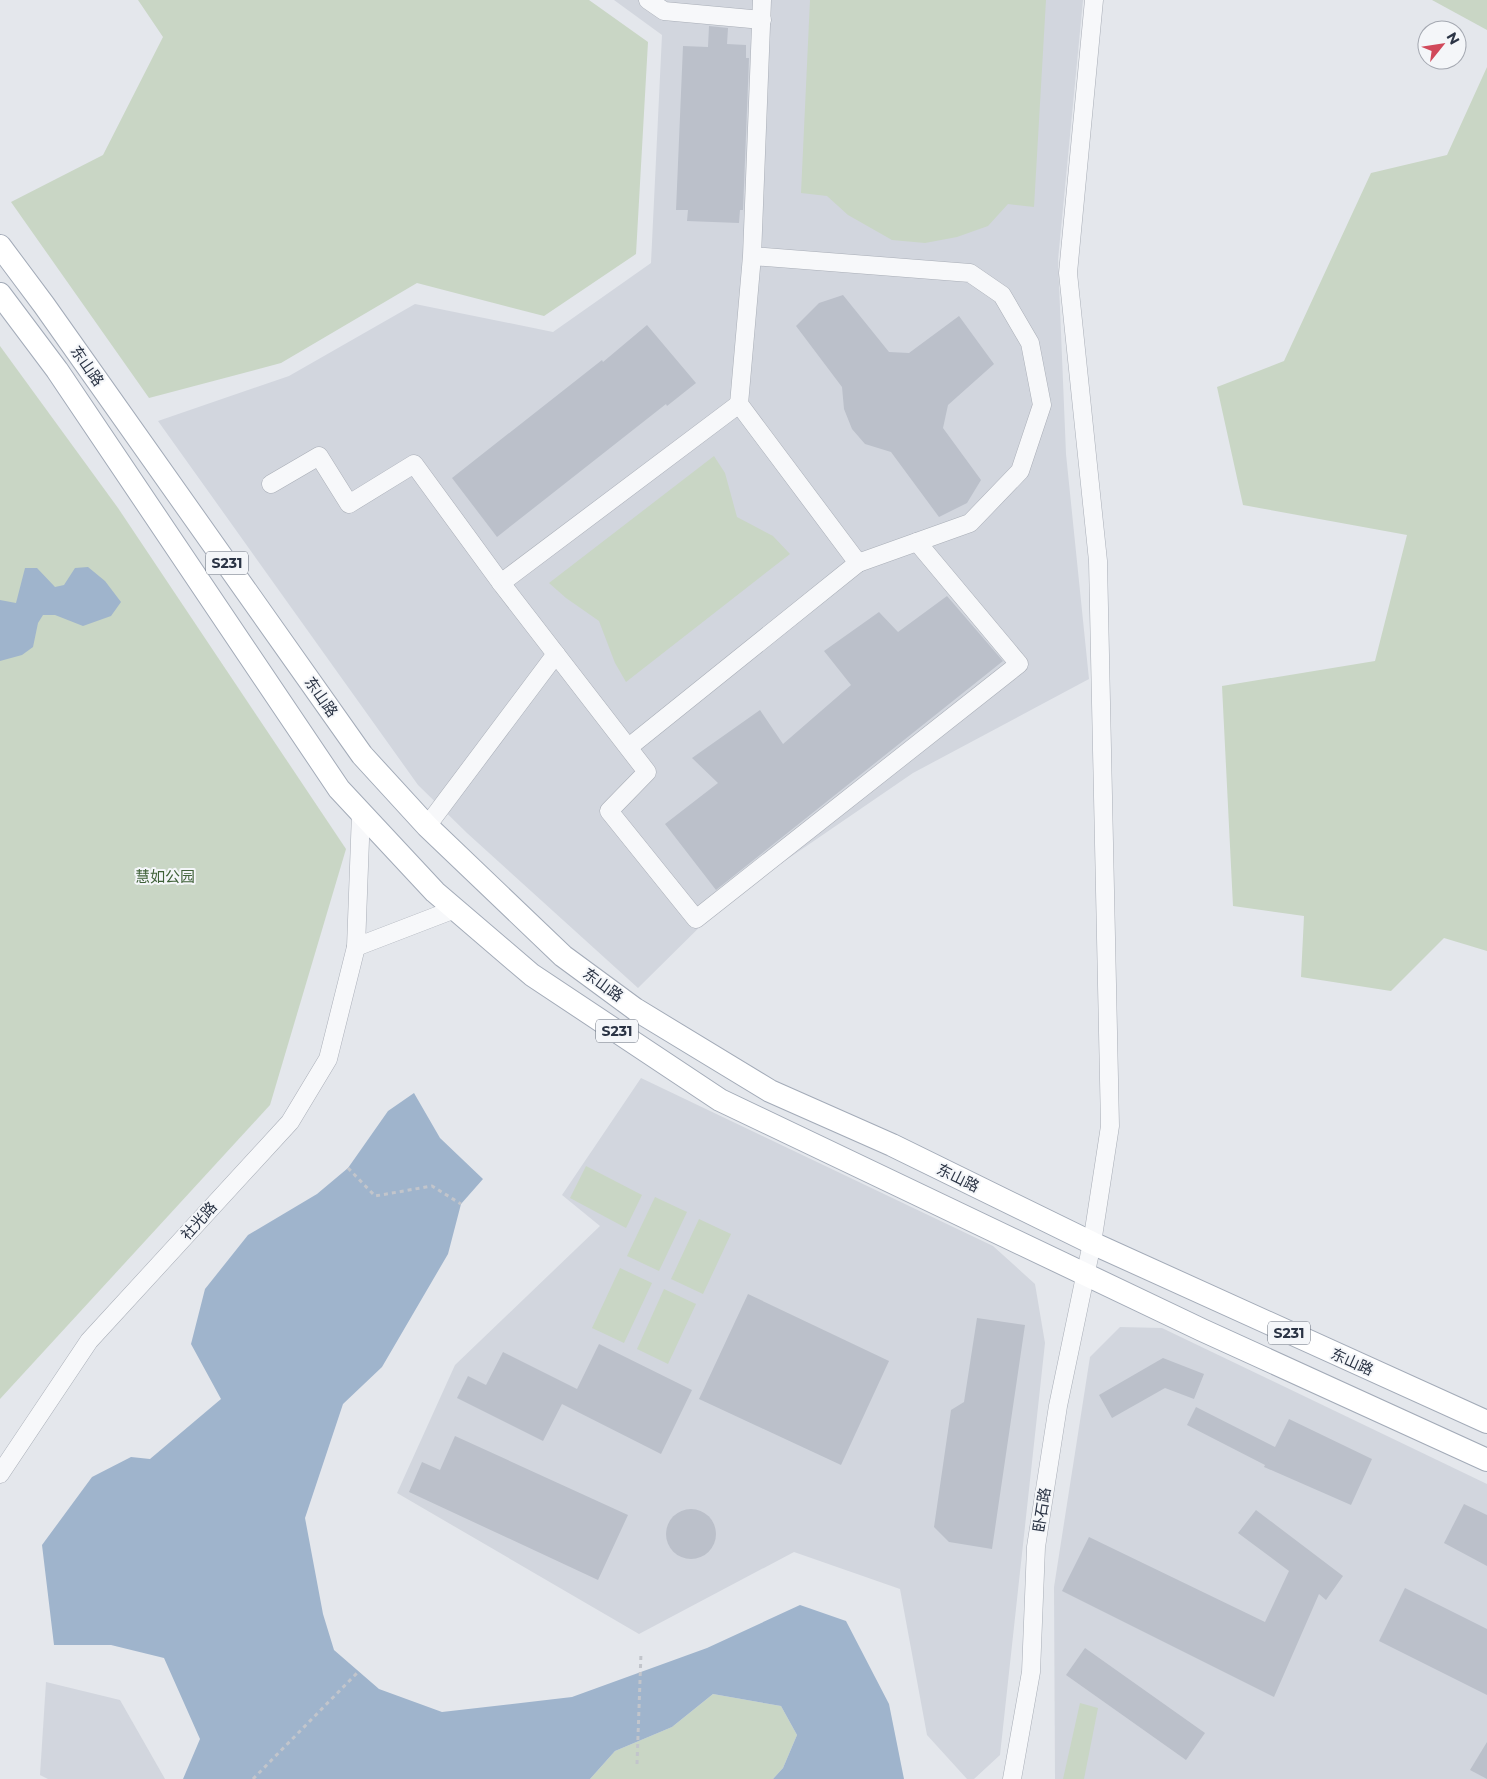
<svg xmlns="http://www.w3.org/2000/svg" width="1487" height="1779" font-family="Montserrat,'Noto Sans SC',sans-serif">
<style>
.built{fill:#d2d6de}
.green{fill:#c9d6c5}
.water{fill:#9fb4cc}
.building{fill:#bbc0ca}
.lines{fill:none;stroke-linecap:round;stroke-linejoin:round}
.minor-casing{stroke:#a9aeb7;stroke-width:19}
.major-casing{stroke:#a3abb8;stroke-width:24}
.path{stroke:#c2c5cb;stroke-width:3;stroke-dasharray:4 4;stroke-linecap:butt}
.minor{stroke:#f7f8fa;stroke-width:18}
.major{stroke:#fff;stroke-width:22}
.labels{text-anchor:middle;stroke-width:4;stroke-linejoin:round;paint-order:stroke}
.shield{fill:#f4f6f9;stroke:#676e7b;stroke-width:1}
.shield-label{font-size:14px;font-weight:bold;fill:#2b3445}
.street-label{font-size:15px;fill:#2b3445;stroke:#f4f6f9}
.park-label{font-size:15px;fill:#3f6138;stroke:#f4f6f9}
</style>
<rect width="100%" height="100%" fill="#e4e7ec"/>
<g class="built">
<polygon points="614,0 1083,0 1058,260 1066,454 1089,679 913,773 725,902 638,988 467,833 418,785 158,421 289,376 415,304 553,332 651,263 662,35"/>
<polygon points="641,1078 993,1246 1035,1284 1045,1343 1000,1755 974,1779 967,1779 927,1735 900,1589 794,1552 639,1634 397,1493 455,1365 600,1226 562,1195"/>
<polygon points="1120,1327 1162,1328 1487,1484 1487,1779 1055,1779 1054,1587 1090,1357"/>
<polygon points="46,1682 120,1700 165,1779 48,1779 40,1775"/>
</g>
<g class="green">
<polygon points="138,0 589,0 648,42 636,254 544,316 417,283 281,363 149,398 11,202 103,155 163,37"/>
<polygon points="810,0 1046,0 1034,207 1008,204 988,226 957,237 925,243 892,240 848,215 827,196 801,193"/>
<polygon points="1432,0 1487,0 1487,30"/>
<polygon points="1487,67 1487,951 1444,938 1391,991 1301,977 1304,916 1233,906 1222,686 1375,661 1407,535 1243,505 1217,387 1284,361 1371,173 1447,155"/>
<polygon points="0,346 118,508 346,849 270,1105 0,1399"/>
<polygon points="714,456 725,473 737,517 773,536 790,554 626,682 615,663 599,621 566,598 549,583"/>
<polygon points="586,1166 642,1195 626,1228 570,1198"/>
<polygon points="655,1197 687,1212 659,1271 627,1256"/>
<polygon points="699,1219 731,1234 703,1294 671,1279"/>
<polygon points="620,1268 652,1283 624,1343 592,1328"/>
<polygon points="664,1289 696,1304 668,1364 637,1349"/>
<polygon points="713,1694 781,1706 797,1735 783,1768 773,1779 590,1779 615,1751 672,1727"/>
<polygon points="1080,1703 1098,1708 1084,1779 1063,1779"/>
</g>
<g class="water">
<polygon points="88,567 105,581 121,602 111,616 83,626 55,615 43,615 38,623 33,647 22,655 0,661 0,600 16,603 25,568 37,568 55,587 64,585 75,568"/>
<polygon points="414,1093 440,1138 483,1179 461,1204 448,1254 382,1367 343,1404 305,1518 323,1614 334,1650 379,1689 442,1712 572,1697 707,1648 800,1605 846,1621 889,1704 904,1779 773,1779 783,1768 797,1735 781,1706 713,1694 672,1727 615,1751 590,1779 183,1779 200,1739 164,1658 111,1645 54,1645 42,1545 92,1477 131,1457 150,1459 221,1399 191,1344 205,1289 248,1235 317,1194 348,1168 388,1111"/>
</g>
<g class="building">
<polygon points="709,26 728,28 727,44 746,45 746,58 749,58 743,210 740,210 739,223 687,221 688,210 676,210 683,46 708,47"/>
<polygon points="843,295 889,352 909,353 959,316 994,364 948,405 943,428 981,480 967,503 939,517 891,452 865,444 852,429 844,409 842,387 796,326 819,303"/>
<polygon points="647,325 696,383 667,406 666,404 497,537 452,478 602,360 603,362"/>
<polygon points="947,596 1003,661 716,890 665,824 718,783 692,758 760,710 783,744 851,685 824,651 879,612 898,632"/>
<polygon points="748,1294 889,1361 841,1465 699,1399"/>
<polygon points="977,1318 1025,1325 992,1549 949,1542 934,1527 951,1410 964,1402"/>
<polygon points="599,1344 692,1390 661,1454 562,1404 543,1441 457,1398 468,1376 486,1385 503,1352 577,1389"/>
<polygon points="1163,1358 1204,1374 1194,1399 1165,1388 1112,1418 1099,1395"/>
<polygon points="1196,1407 1275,1447 1289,1419 1372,1459 1351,1505 1264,1467 1265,1465 1187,1425"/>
<polygon points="455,1436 628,1515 598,1580 409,1492 422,1462 440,1470"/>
<polygon points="1464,1504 1487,1515 1487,1566 1444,1543"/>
<circle cx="691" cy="1534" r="25"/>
<polygon points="1256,1510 1343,1576 1326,1600 1319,1594 1274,1697 1062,1591 1089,1537 1265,1622 1289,1571 1238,1533"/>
<polygon points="1405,1588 1487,1629 1487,1695 1379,1641"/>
<polygon points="1085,1648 1205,1733 1186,1760 1066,1675"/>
<polygon points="1487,1742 1487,1779 1470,1770"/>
</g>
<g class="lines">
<g class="minor-casing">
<g id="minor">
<polyline points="648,0 664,11 762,20"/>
<polyline points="752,256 970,273 1002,295 1030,343 1042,405 1020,471 970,523 858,563 739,404 752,256 762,0"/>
<polyline points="271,484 319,456 349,504 414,464 501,583 647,772 609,811 696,919 1019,664 917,542"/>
<polyline points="501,583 739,404"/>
<polyline points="629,747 858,563"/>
<polyline points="361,813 356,947 455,909"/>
<polyline points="427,826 556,654"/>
<polyline points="0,1474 89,1341 290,1122 328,1059 356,947"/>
<polyline points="1012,1779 1031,1672 1036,1547 1058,1406 1092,1243 1110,1126 1098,561 1068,273 1094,0"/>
</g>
</g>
<g class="major-casing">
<g id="major">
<polyline points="0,246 44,305 362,755 427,826 563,956 635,1009 770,1091 892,1145 1092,1243 1487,1422"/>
<polyline points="0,294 57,370 339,789 435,892 532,975 720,1100 1202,1330 1487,1460"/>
</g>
</g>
<g class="path">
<polyline points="348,1168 375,1196 432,1186 461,1204"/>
<polyline points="637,1764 641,1653"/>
<polyline points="253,1779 359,1671"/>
</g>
<use href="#minor" class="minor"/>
<use href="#major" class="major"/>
</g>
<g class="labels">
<g class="shield">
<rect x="206" y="551.5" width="42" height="23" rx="4"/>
<rect x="596" y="1019.5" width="42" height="23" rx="4"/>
<rect x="1268" y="1321.5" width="42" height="23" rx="4"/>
</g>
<g class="shield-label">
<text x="227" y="568">S231</text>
<text x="617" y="1036">S231</text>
<text x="1289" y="1338">S231</text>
</g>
<g class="street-label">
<text transform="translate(87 366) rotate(55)" y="5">东山路</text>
<text transform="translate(321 697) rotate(55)" y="5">东山路</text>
<text transform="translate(603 985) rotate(36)" y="5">东山路</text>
<text transform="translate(958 1178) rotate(26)" y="5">东山路</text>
<text transform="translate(199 1221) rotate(-48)" y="5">社光路</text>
<text transform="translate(1352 1362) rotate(24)" y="5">东山路</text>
<text transform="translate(1042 1510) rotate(-81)" y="5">卧石路</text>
</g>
<g class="park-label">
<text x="165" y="882">慧如公园</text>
</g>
</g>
<g transform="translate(1442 45) rotate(60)"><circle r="24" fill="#f4f6f9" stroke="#a4a8b1"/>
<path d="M0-4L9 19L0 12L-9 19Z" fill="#d1495b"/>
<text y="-8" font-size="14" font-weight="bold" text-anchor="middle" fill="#2b3445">N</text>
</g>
</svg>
